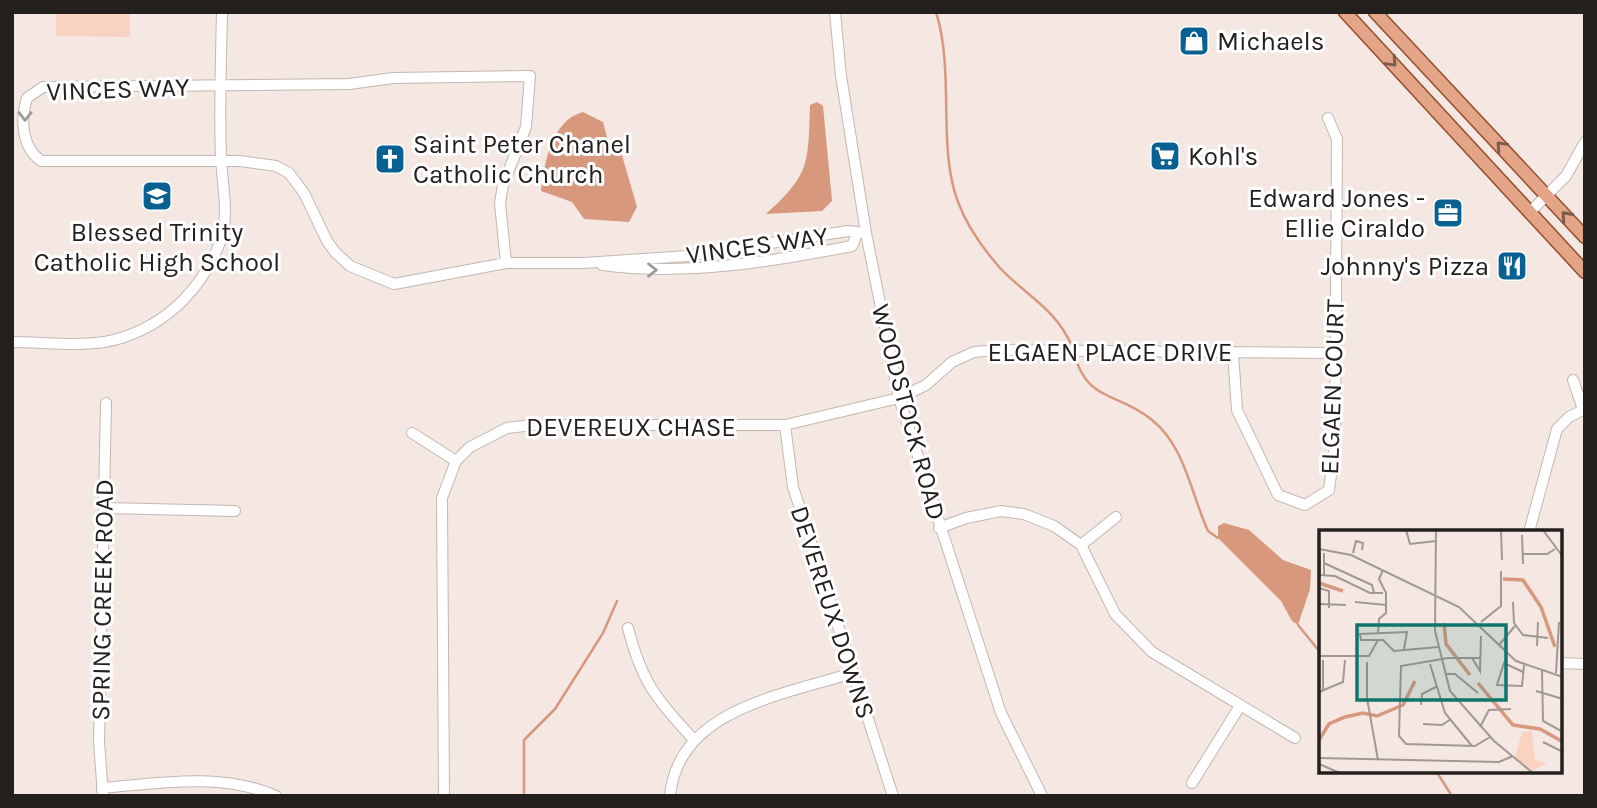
<svg xmlns="http://www.w3.org/2000/svg" width="1597" height="808" font-family="Karla,sans-serif">
<style>
.pitch{fill:#f9d2c2}
.water{fill:#d8987d}
.lines{fill:none;stroke-linecap:round;stroke-linejoin:round}
.stream{stroke:#d8987d;stroke-width:2.5}
.minor-casing{stroke:#c3b7b2;stroke-width:12}
.major-casing{stroke:#944e2e;stroke-width:15}
.minor{stroke:#fff;stroke-width:10}
.major{stroke:#e3a487;stroke-width:12}
.oneway{stroke:#7a5b4d}
.oneway2{stroke:#9c9b9a}
.labels{text-anchor:middle;stroke-width:6;stroke-linejoin:round;paint-order:stroke}
.poi-label{font-size:26px;fill:#24201e;stroke:#fff;text-anchor:start}
.street-label{font-size:26px;fill:#24201e;stroke:#fff}
.inset-river{fill:none;stroke:#d8987d;stroke-width:3.5}
.inset-road{fill:none;stroke:#a19894;stroke-width:2}
.view{fill:#0f766e;fill-opacity:0.15;stroke:#0f766e;stroke-width:3.5}
.inset-edge{fill:none;stroke:#24201e;stroke-width:3.5}
</style>
<rect width="100%" height="100%" fill="#f5e8e3"/>
<polygon class="pitch" points="56,12 130,12 130,37 56,36"/>
<g class="water">
<path d="M 817,102 L 823,106 L 832,201 L 822,211 L 766,214 C 811,174 808,162 810,105 Z"/>
<path d="M 583,112 L 603,122 L 610,148 L 621,152 L 637,207 L 629,222 L 584,219 L 572,202 L 541,191 C 544,163 552,120 583,112 Z"/>
<polygon points="1224,523 1249,530 1283,560 1311,570 1310,589 1298,625 1292,621 1281,601 1218,538 1218,526"/>
</g>
<g class="lines">
<g class="stream">
<path d="M 936,12 C 955,72 937,148 958,202 C 967,226 984,250 1001,269 C 1028,297 1055,308 1072,346"/>
<path d="M 1074,353 C 1087,403 1117,391 1152,420 C 1185,446 1191,494 1208,531 L 1218,538"/>
<polyline points="1298,625 1320,652"/>
<polyline points="1436,771 1452,796"/>
<polyline points="524,796 524,740 555,709 603,633 617,601"/>
</g>
<g class="minor-casing">
<g id="minor">
<polyline points="835,12 841,76 866,233 899,398 1001,713 1042,796"/>
<polyline points="1531,211 1566,176 1585,142"/>
<path d="M 506,263 L 500,203 L 503,185 L 526,127 L 530,76 L 393,78 L 349,84 L 43,87 L 27,98 C 20,121 22,147 41,161 L 240,161 L 276,166 L 289,173 L 304,193 L 327,241 L 335,252 L 350,266 L 394,284 L 506,263 L 584,263 L 687,256 L 848,231 L 866,233"/>
<path d="M 602,265 C 685,276 770,262 852,246 L 857,234"/>
<path d="M 12,342 C 48,342 91,349 124,337 C 169,322 203,287 220,242 C 230,216 222,184 221,157 C 219,109 221,61 222,12"/>
<polyline points="1233,353 1237,410 1278,495 1305,505 1329,490 1335,444 1337,139 1328,118"/>
<polyline points="1573,380 1583,409"/>
<polyline points="785,425 793,487 893,796"/>
<polyline points="412,433 456,461"/>
<polyline points="105,508 235,511"/>
<polyline points="939,528 966,518 1001,511 1024,514 1054,526 1081,545 1115,614 1152,652 1295,738"/>
<polyline points="1529,532 1557,429 1569,417 1585,409"/>
<polyline points="1081,545 1116,517"/>
<path d="M 628,628 C 642,683 656,698 693,739"/>
<polyline points="1560,663 1585,664"/>
<polyline points="1192,783 1240,706"/>
<path d="M 102,788 C 160,783 221,772 276,796"/>
<polyline points="103,796 99,741 106,403"/>
<polyline points="444,796 442,498 456,461 470,447 507,428 533,425 785,425 899,398 926,385 952,362 974,352 996,350 1334,353"/>
<path d="M 670,796 C 678,709 784,695 852,673"/>
</g>
</g>
<g class="major-casing">
<g id="major">
<polyline points="1345,12 1585,272"/>
<polyline points="1375,12 1585,237"/>
</g>
</g>
<use href="#minor" class="minor"/>
<use href="#major" class="major"/>
</g>
<defs><path id="oneway-chevron" d="M-2-3.5L2.5 0L-2 3.5" fill="none" stroke-width="1.6" stroke-linecap="round" stroke-linejoin="round" transform="scale(1.75)"/></defs>
<g class="oneway">
<use href="#oneway-chevron" transform="translate(1392 62) rotate(47)"/>
<use href="#oneway-chevron" transform="translate(1501 146) rotate(-133)"/>
<use href="#oneway-chevron" transform="translate(1566 216) rotate(-132)"/>
</g>
<g class="oneway2">
<use href="#oneway-chevron" transform="translate(25 116) rotate(91)"/>
<use href="#oneway-chevron" transform="translate(652 270)"/>
</g>
<defs>
<g id="shop-square" transform="scale(1.575)"><rect x="-9" y="-9" width="18" height="18" rx="4" fill="#096092" stroke="#fff"/><path d="M-5-2.5h2.3a2.7 3.5 0 0 1 5.4 0H5L5.5 6h-11ZM-1.5-2.5h3a1.5 2.3 0 0 0-3 0Z" fill="#fff"/></g>
<g id="supermarket-square" transform="scale(1.575)"><rect x="-9" y="-9" width="18" height="18" rx="4" fill="#096092" stroke="#fff"/><path d="M-6-5.5h2.5l.6 2H6L4.5 2H-2.5L-4.4-4H-6ZM-1.5 3.2a1.3 1.3 0 1 0 .1 0ZM3 3.2a1.3 1.3 0 1 0 .1 0Z" fill="#fff"/></g>
<g id="church-square" transform="scale(1.575)"><rect x="-9" y="-9" width="18" height="18" rx="4" fill="#096092" stroke="#fff"/><path d="M-1.2-6h2.4v3.5h3.3v2.4h-3.3V6h-2.4V-.1h-3.3v-2.4h3.3Z" fill="#fff"/></g>
<g id="school-square" transform="scale(1.575)"><rect x="-9" y="-9" width="18" height="18" rx="4" fill="#096092" stroke="#fff"/><path d="M0-5L7-2L0 1L-7-2ZM-4 1L0 2.5L4 1V4Q0 6-4 4Z" fill="#fff"/></g>
<g id="office-square" transform="scale(1.575)"><rect x="-9" y="-9" width="18" height="18" rx="4" fill="#096092" stroke="#fff"/><path d="M-6-3h4V-5.5h4V-3h4V5H-6ZM-1-4.5V-3h2v-1.5ZM-6 0V1H6V0Z" fill="#fff"/></g>
<g id="restaurant-square" transform="scale(1.575)"><rect x="-9" y="-9" width="18" height="18" rx="4" fill="#096092" stroke="#fff"/><path d="M-5-6h1v4h1v-4h1v4h1v-4h1v5L-1.5 .5V6h-2V.5L-5-1ZM5-6V6H3V1.5H1.5Q1.5-4 5-6Z" fill="#fff"/></g>
</defs>
<g fill-rule="evenodd">
<use href="#shop-square" x="1194" y="41"/>
<use href="#supermarket-square" x="1165" y="156"/>
<use href="#church-square" x="390" y="159"/>
<use href="#school-square" x="157" y="196"/>
<use href="#office-square" x="1448" y="213"/>
<use href="#restaurant-square" x="1512" y="266"/>
</g>
<g class="labels">
<g class="poi-label">
<text x="1217" y="50">Michaels</text>
<text x="413" y="153">Saint Peter Chanel<tspan x="413" dy="30">Catholic Church</tspan></text>
<text x="1188" y="165">Kohl's</text>
<text x="1425" y="207" text-anchor="end">Edward Jones -<tspan x="1425" dy="30">Ellie Ciraldo</tspan></text>
<text x="157" y="241" text-anchor="middle">Blessed Trinity<tspan x="157" dy="30">Catholic High School</tspan></text>
<text x="1489" y="275" text-anchor="end">Johnny's Pizza</text>
</g>
<g class="street-label">
<text transform="translate(118 89) rotate(-2)" y="9">VINCES WAY</text>
<text transform="translate(757 245) rotate(-8)" y="9">VINCES WAY</text>
<text x="1110" y="361">ELGAEN PLACE DRIVE</text>
<text transform="translate(1332 387) rotate(-88)" y="9">ELGAEN COURT</text>
<text transform="translate(909 412) rotate(75)" y="9">WOODSTOCK ROAD</text>
<text x="631" y="436">DEVEREUX CHASE</text>
<text transform="translate(102 600) rotate(-89)" y="9">SPRING CREEK ROAD</text>
<text transform="translate(833 612) rotate(72)" y="9">DEVEREUX DOWNS</text>
</g>
</g>
<g transform="translate(1319 530)">
<rect width="243" height="243" fill="#f5e8e3"/>
<path d="M 213,201 L 216,230 L 228,233 L 214,241 L 196,227 L 203,202 Z" fill="#f9d2c2"/>
<path class="inset-river" d="M 184,49 L 204,50 L 222,77 L 236,117M 0,53 L 24,61M 125,93 L 127,114 L 151,145M 159,153 L 194,195 L 221,199 L 244,212M 0,210 L 10,194 L 26,187 L 44,183 L 58,186 L 84,175 L 96,151"/>
<path class="inset-road" d="M 87,0 L 91,14 L 117,11M 117,0 L 116,101 L 131,161 L 175,211 L 214,243M 182,0 L 183,30M 224,0 L 244,27M 203,5 L 204,34M 0,19 L 32,25 L 140,77 L 197,131 L 244,147M 34,23 L 37,11 L 44,13 L 43,20M 204,24 L 228,24 L 236,19M 5,33 L 53,55 L 55,63M 0,45 L 16,46 L 51,63 L 64,63M 1,45 L 1,23M 5,45 L 5,23M 0,58 L 10,61 L 10,78M 36,72 L 67,75M 194,72 L 195,93 L 204,105 L 229,108M 0,74 L 27,75M 162,92 L 182,76 L 182,41M 59,103 L 60,89 L 67,83 L 67,63 L 60,49 L 64,40M 180,115 L 196,96M 218,116 L 219,92M 85,119 L 88,102 L 41,104 L 42,110 L 64,110 L 75,121 L 119,117M 0,126 L 50,126 L 59,110M 153,128 L 161,141 L 162,106M 162,128 L 129,128 L 82,136 L 80,206 L 87,214 L 156,216 L 171,207M 4,130 L 4,161M 48,132 L 48,168 L 59,230M 111,134 L 126,183 L 153,216M 223,140 L 224,191 L 244,202M 204,142 L 185,133 L 178,155 L 203,156 L 205,135M 237,143 L 240,92M 126,144 L 136,144 L 159,163M 217,161 L 244,169M 0,162 L 24,152 L 26,130M 102,175 L 103,164 L 117,157M 104,194 L 123,195 L 132,189M 161,197 L 170,180 L 192,179M 224,212 L 244,222M 0,228 L 180,232 L 194,226M 0,234 L 21,243"/>
<path class="view" d="M 38,95 L 187,95 L 187,170 L 38,170 Z"/>
<rect width="243" height="243" class="inset-edge"/>
</g>
<rect width="1597" height="808" fill="none" stroke="#24201e" stroke-width="28"/>
</svg>
